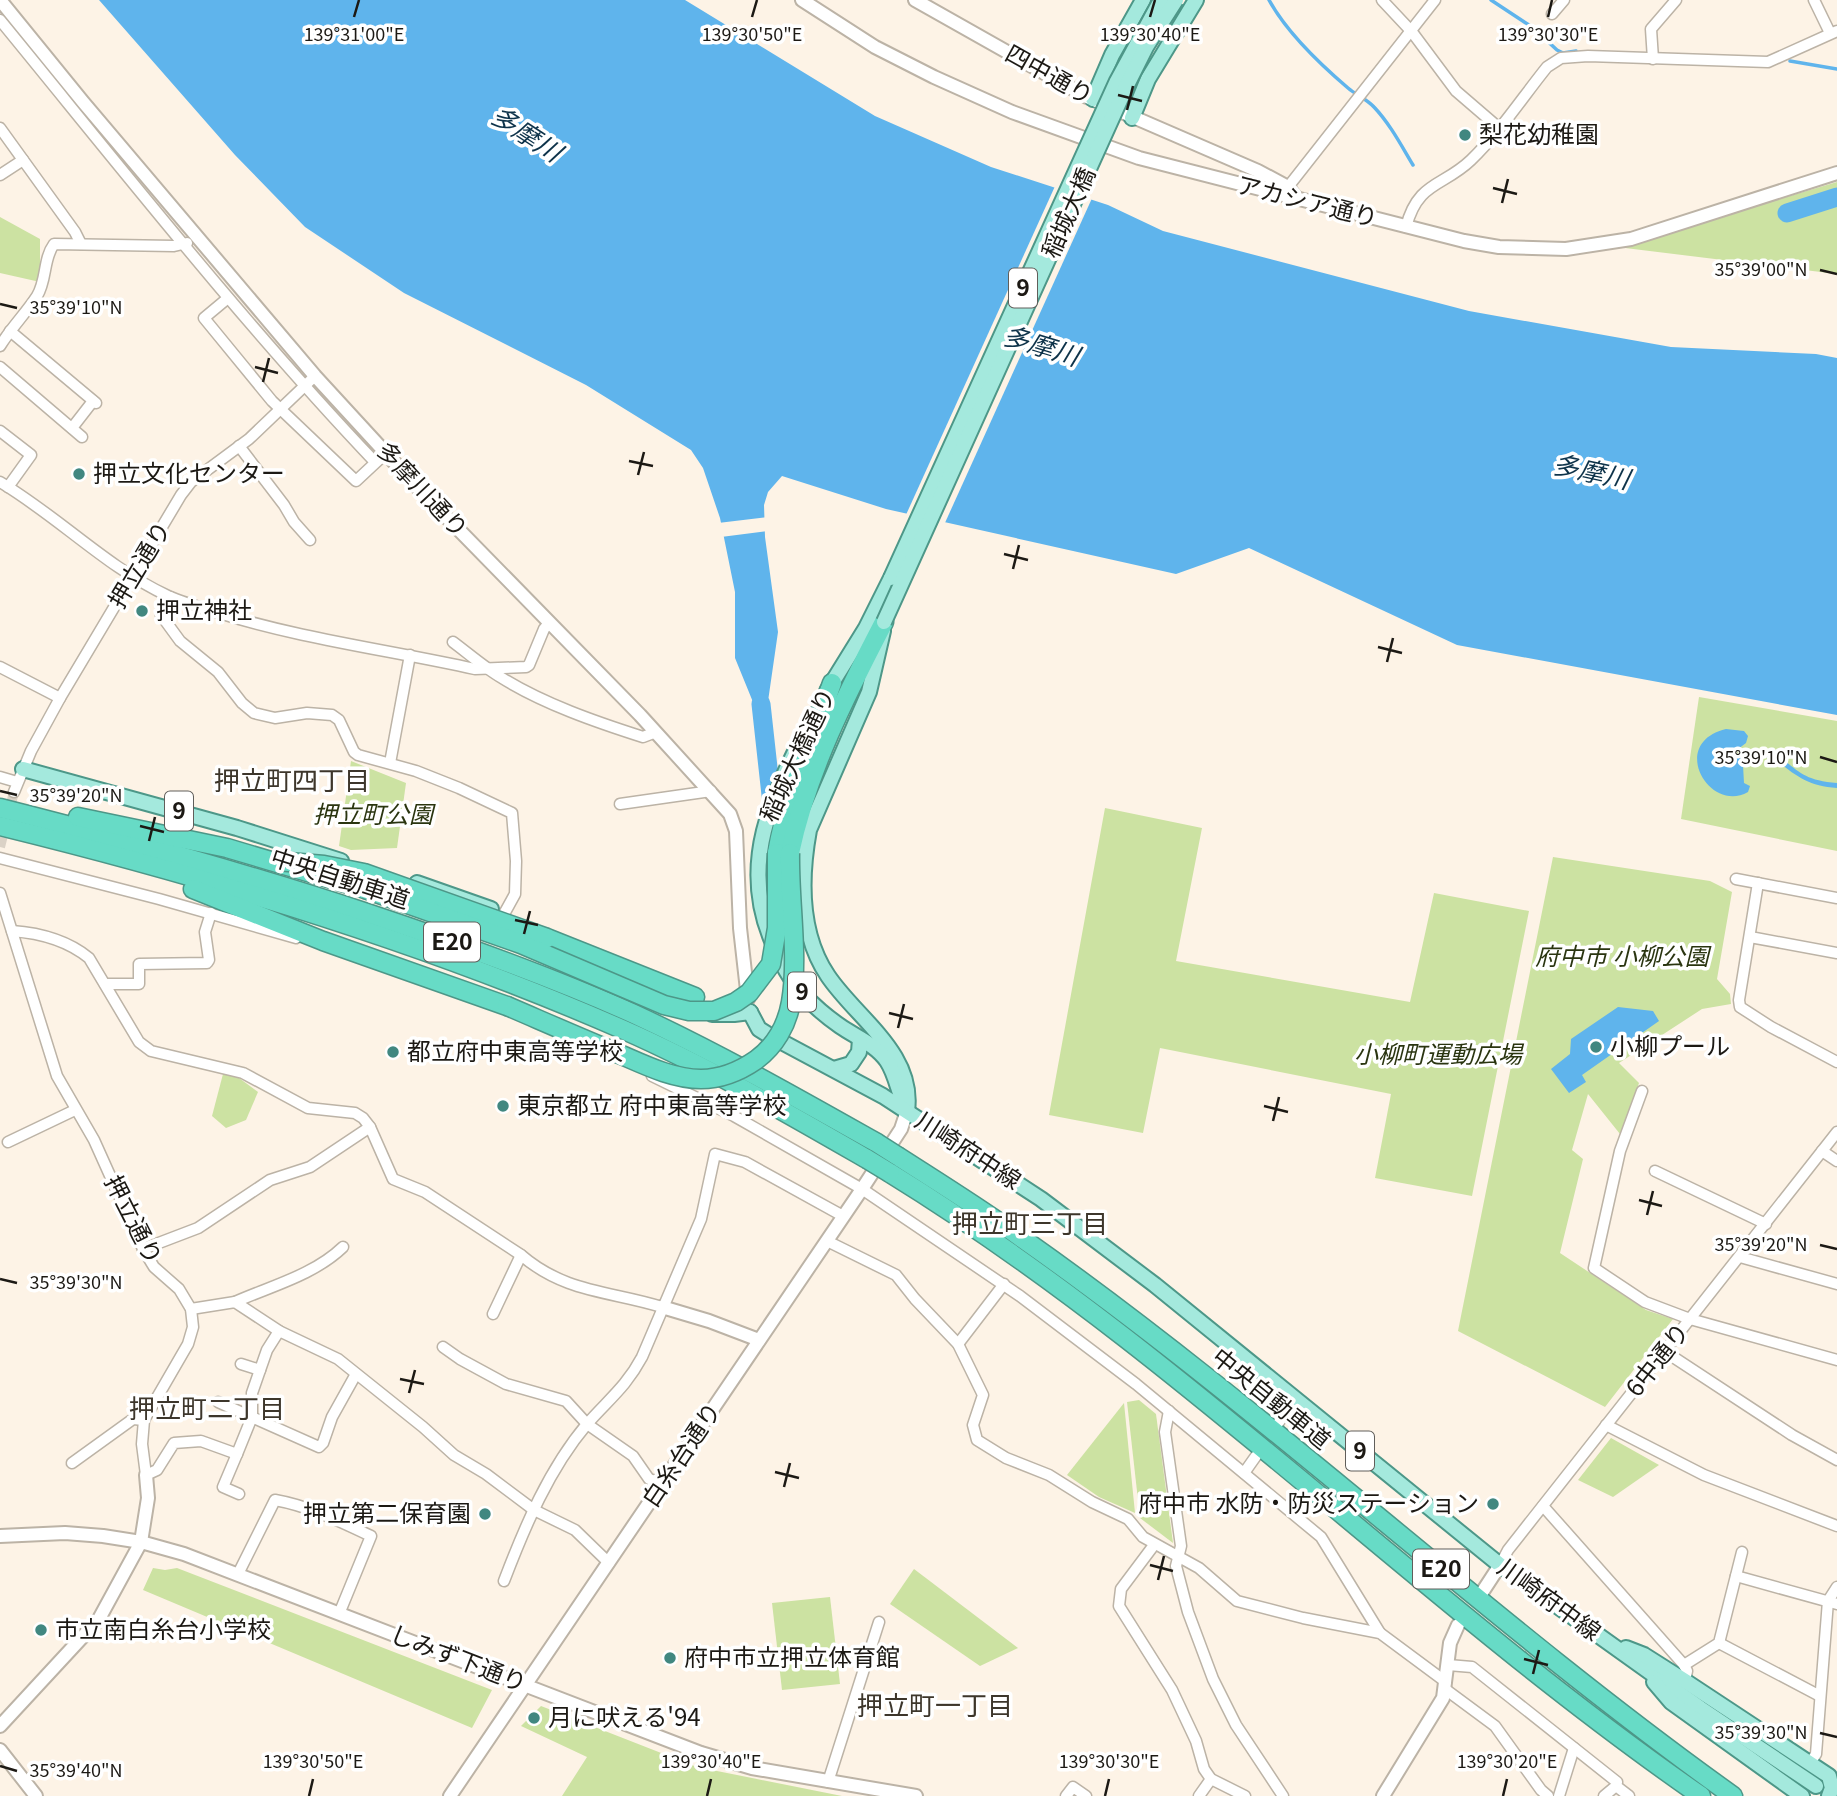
<svg xmlns="http://www.w3.org/2000/svg" width="1837" height="1796" font-family="Georgia,'Noto Sans JP',serif">
<style>
.green{fill:#cce2a2}
.water{fill:#5fb4ec}
.pier{fill:#fdf3e6}
.lines{fill:none;stroke-linecap:round;stroke-linejoin:round}
.stream{stroke:#5fb4ec;stroke-width:3.5}
.river{stroke:#5fb4ec;stroke-width:19}
.minor-tunnel{stroke:#dbd2c6;stroke-width:10;stroke-dasharray:10 5;stroke-linecap:butt}
.minor-casing{stroke:#bcb3a6;stroke-width:13}
.tertiary-casing{stroke:#bcb3a6;stroke-width:16}
.primary-casing{stroke:#4d9788;stroke-width:18}
.motorway-casing{stroke:#4d9788;stroke-width:21}
.minor{stroke:#fff;stroke-width:10}
.tertiary{stroke:#fff;stroke-width:12}
.primary{stroke:#a4e9dd;stroke-width:14}
.motorway{stroke:#67dbc6;stroke-width:18}
.primary-bridge-casing{stroke:#4d9788;stroke-width:18;stroke-linecap:butt}
.motorway-bridge-casing{stroke:#4d9788;stroke-width:21;stroke-linecap:butt}
.primary-bridge{stroke:#a4e9dd;stroke-width:14}
.motorway-bridge{stroke:#67dbc6;stroke-width:18}
.ticks{fill:none;stroke:#1c1914;stroke-width:2.5}
.poi-dot{fill:#418780;stroke:#fff;stroke-width:2.5}
.labels{text-anchor:middle;stroke-width:7;stroke-linejoin:round;paint-order:stroke}
.shield{fill:#fff;stroke:#605e5a;stroke-width:2}
.shield-label{font-size:23px;font-weight:bold;fill:#1c1914}
.street-label{font-size:24px;fill:#1c1914;stroke:#fff}
.poi-label{font-size:24px;fill:#1c1914;stroke:#fff;text-anchor:start}
.park-label{font-size:24px;font-style:italic;fill:#2a3510;stroke:#fff}
.water-label{font-size:26px;font-style:italic;fill:#0e334a;stroke:#fff}
.neighbourhood-label{font-size:26px;fill:#3d362b;stroke:#fff}
.ticks-label{font-size:18px;text-anchor:middle;fill:#1c1914;stroke:#fff;stroke-width:7;stroke-linejoin:round;paint-order:stroke}
</style>
<rect width="100%" height="100%" fill="#fdf3e6"/>
<g class="green">
<polygon points="1837,182 1837,274 1617,247"/>
<polygon points="0,217 40,239 40,282 0,273"/>
<polygon points="1699,697 1837,721 1837,851 1681,819"/>
<polygon points="351,761 406,783 397,848 351,850 339,846"/>
<polygon points="1105,808 1202,828 1176,961 1410,1002 1434,893 1529,911 1472,1196 1375,1178 1391,1094 1160,1048 1143,1133 1049,1115"/>
<polygon points="1553,857 1710,881 1732,892 1717,979 1730,994 1731,1004 1702,1009 1619,1063 1639,1083 1620,1134 1588,1094 1572,1150 1583,1159 1560,1253 1646,1310 1673,1319 1605,1407 1458,1331"/>
<polygon points="223,1074 239,1078 258,1092 246,1120 226,1128 212,1116"/>
<polygon points="1139,1400 1156,1414 1173,1543 1140,1518 1127,1402"/>
<polygon points="1124,1403 1135,1513 1099,1497 1067,1475"/>
<polygon points="1611,1438 1659,1465 1613,1497 1578,1480"/>
<polygon points="153,1568 165,1570 177,1568 492,1690 472,1728 143,1590"/>
<polygon points="914,1569 1018,1648 980,1666 890,1604"/>
<polygon points="830,1597 840,1684 782,1690 772,1603"/>
<polygon points="541,1706 697,1767 842,1796 562,1796 587,1757 521,1726"/>
</g>
<g class="water">
<polygon points="99,0 685,0 875,116 991,167 1108,205 1163,231 1469,311 1671,347 1816,354 1837,358 1837,715 1457,645 1249,548 1176,574 886,509 782,476 768,492 764,505 765,537 778,632 764,729 735,658 735,592 720,518 703,468 691,450 586,385 404,293 305,227 235,155"/>
<path d="M 1726,729 L 1744,731 L 1748,736 L 1746,743 L 1734,752 L 1735,758 L 1747,757 L 1768,749 C 1797,767 1798,780 1837,783 L 1837,788 C 1807,786 1795,775 1772,757 C 1765,756 1750,763 1743,765 L 1744,783 L 1750,786 L 1748,792 C 1709,814 1668,743 1726,729 Z"/>
<polygon points="1618,1007 1653,1011 1659,1021 1582,1075 1586,1082 1569,1093 1551,1069 1570,1054 1571,1039"/>
</g>
<g class="pier">
<polygon points="1056,184 1093,196 944,525 905,517"/>
<polygon points="768,517 768,531 721,537 718,523"/>
</g>
<g class="lines">
<g class="stream">
<path d="M 1269,0 C 1286,31 1321,65 1348,88 C 1356,95 1367,99 1374,107 C 1390,124 1401,145 1413,165"/>
<polyline points="1491,0 1532,27 1557,50 1563,53 1576,51"/>
<polyline points="1790,61 1837,69"/>
</g>
<g class="river">
<polyline points="1787,213 1837,197"/>
<polyline points="761,704 773,813"/>
</g>
<polyline class="minor-tunnel" points="0,847 14,792"/>
<g class="minor-casing">
<g id="minor">
<polyline points="1382,0 1412,32 1456,91 1499,128"/>
<polyline points="1814,0 1830,33"/>
<polyline points="1552,14 1564,0"/>
<path d="M 0,20 C 123,170 242,322 375,462"/>
<polyline points="1653,59 1651,29 1676,0"/>
<polyline points="0,128 75,232 81,244"/>
<polyline points="0,175 23,160"/>
<polyline points="1288,187 1435,0"/>
<path d="M 1406,227 C 1418,181 1443,187 1471,160 C 1500,132 1522,98 1547,67 L 1561,58 L 1588,56 L 1768,62 L 1837,31"/>
<polyline points="228,298 204,318 272,401 356,481 386,453"/>
<polyline points="10,331 96,403"/>
<path d="M 0,346 C 11,328 26,313 37,296 C 47,280 43,259 54,244 L 174,246 L 187,243"/>
<polyline points="0,367 82,437"/>
<polyline points="72,428 93,401"/>
<polyline points="0,431 31,455 8,487"/>
<polyline points="239,446 284,505 294,522 310,540"/>
<path d="M 0,482 C 59,517 106,567 168,596 C 184,603 202,608 219,613 C 302,639 389,650 475,669 L 526,667 L 529,665 L 544,629 L 549,623"/>
<polyline points="170,597 161,615 180,641 218,672 242,703 254,713 275,718 307,713 332,715 339,720 354,752 358,755 416,771 459,788 512,813 516,861 515,894 504,914"/>
<path d="M 453,642 C 469,654 485,668 502,678 C 544,704 596,722 643,737 L 656,732"/>
<polyline points="0,667 60,698"/>
<polyline points="390,763 410,655"/>
<polyline points="0,777 17,782"/>
<polyline points="14,792 31,751 60,698 181,495 191,482 249,439 315,376"/>
<polyline points="620,804 711,791"/>
<polyline points="0,858 159,899 296,938"/>
<polyline points="1736,879 1837,898"/>
<polyline points="1758,883 1739,1000 1740,1007 1771,1027 1837,1062"/>
<polyline points="0,893 57,1076 94,1140 143,1249 154,1267 179,1289 191,1309 193,1327 188,1344 144,1420 142,1444 146,1475 157,1470 174,1443 201,1441 237,1454 223,1487 239,1494"/>
<path d="M 12,931 C 40,933 67,940 89,958 L 139,1042 L 151,1051 L 243,1073 L 308,1108 L 355,1113 L 363,1118 L 370,1127 L 393,1179 L 425,1192 L 521,1255 C 565,1293 611,1291 662,1307"/>
<polyline points="1750,937 1837,953"/>
<polyline points="105,984 139,984 139,964 207,963 209,960 205,932 211,913"/>
<polyline points="652,1076 734,1116 862,1189 1020,1296 1136,1384 1321,1537 1380,1633"/>
<polyline points="1642,1091 1620,1151 1594,1268 1645,1302 1690,1319 1837,1360"/>
<polyline points="8,1142 75,1110"/>
<polyline points="1822,1151 1837,1161"/>
<polyline points="1655,1171 1766,1224"/>
<polyline points="827,1241 896,1275 915,1299 958,1344 983,1395 973,1425 977,1440 1006,1458 1049,1475 1092,1502 1128,1519 1143,1537 1199,1568 1237,1601 1303,1618 1380,1633 1446,1682"/>
<polyline points="143,1249 198,1228 270,1180 310,1167 370,1127"/>
<polyline points="1740,1257 1837,1284"/>
<path d="M 235,1302 C 271,1286 314,1275 343,1247"/>
<polyline points="191,1309 235,1302 279,1331 338,1359 423,1427 454,1455 486,1474 534,1510 575,1530 609,1563"/>
<polyline points="493,1314 521,1255"/>
<polyline points="958,1344 1004,1284"/>
<polyline points="443,1347 460,1359 506,1384 566,1401 587,1424 633,1456 649,1479 663,1483"/>
<polyline points="1664,1351 1792,1435 1837,1460"/>
<polyline points="241,1364 260,1370"/>
<polyline points="218,1402 319,1447 323,1443 332,1417 356,1374"/>
<polyline points="1169,1411 1165,1432 1181,1546 1176,1566 1188,1612 1213,1679 1236,1725 1283,1796"/>
<polyline points="1279,1422 1295,1397"/>
<polyline points="1606,1425 1704,1475 1837,1526"/>
<polyline points="237,1454 252,1417 252,1393 260,1370 267,1350 279,1331"/>
<polyline points="72,1463 133,1419 144,1420"/>
<polyline points="1244,1473 1256,1456"/>
<polyline points="1543,1506 1684,1665 1687,1671 1685,1681"/>
<polyline points="1154,1545 1121,1589 1119,1606 1172,1690 1196,1741 1204,1769 1211,1779 1245,1796"/>
<polyline points="1500,1565 1508,1550 1837,1132"/>
<path d="M 238,1574 L 275,1500 C 309,1506 339,1521 371,1536 L 339,1614"/>
<polyline points="1736,1576 1837,1604"/>
<path d="M 504,1581 C 525,1526 549,1469 587,1424 C 609,1399 626,1387 642,1357 L 701,1219 L 715,1154 L 745,1162 L 843,1216"/>
<polyline points="1719,1643 1820,1696"/>
<polyline points="1448,1665 1472,1667 1617,1782 1616,1786"/>
<polyline points="1684,1665 1719,1643 1742,1552"/>
<polyline points="1445,1689 1495,1726 1541,1790 1548,1796"/>
<polyline points="1810,1763 1816,1754 1828,1601 1837,1587"/>
<polyline points="828,1782 879,1622"/>
<polyline points="1066,1796 1073,1787 1086,1796"/>
<polyline points="1199,1796 1211,1779"/>
<polyline points="1559,1796 1574,1748"/>
<polyline points="1604,1796 1616,1786 1629,1796"/>
</g>
</g>
<g class="tertiary-casing">
<g id="tertiary">
<polyline points="0,0 83,102 315,376 416,486 640,715 730,814 736,831 740,928 748,999"/>
<polyline points="802,0 875,47 934,77 1012,112 1139,158 1464,241 1499,247 1566,249 1631,239 1837,173"/>
<polyline points="915,0 1087,97 1258,171 1288,187 1297,199"/>
<polyline points="662,1307 709,1321 759,1340"/>
<polyline points="0,1536 65,1533 103,1536 141,1542 184,1554 701,1753 752,1768 916,1796"/>
<polyline points="1483,1591 1500,1565"/>
<polyline points="0,1726 99,1619 141,1542 148,1498 146,1475"/>
<polyline points="0,1750 36,1796"/>
<polyline points="450,1796 862,1189 901,1129 907,1111"/>
<polyline points="1383,1796 1443,1698 1450,1643 1458,1625"/>
</g>
</g>
<g class="primary-casing">
<g id="primary">
<polyline points="1093,99 1112,55 1143,0"/>
<polyline points="1132,118 1148,79 1196,0"/>
<path d="M 883,631 L 869,692 L 809,830 C 800,879 799,933 828,976 C 857,1019 915,1053 907,1111"/>
<polyline points="827,691 866,628 891,578"/>
<path d="M 813,715 C 778,787 738,854 770,936 C 778,957 788,978 804,995 C 815,1007 827,1017 840,1026 C 856,1037 876,1045 887,1061 C 897,1076 898,1094 907,1110"/>
<polyline points="23,769 237,828 341,861"/>
<polyline points="417,883 491,909"/>
<polyline points="750,1012 759,1029 767,1034 883,1096 1041,1199 1155,1285 1500,1565 1700,1708 1816,1786"/>
<polyline points="712,1014 734,1014 750,1012"/>
<polyline points="834,1069 851,1064 859,1052 860,1039"/>
<polyline points="1626,1648 1644,1655 1685,1681 1829,1776 1832,1788 1829,1796"/>
<polyline points="1654,1682 1671,1702 1802,1796"/>
</g>
</g>
<g class="motorway-casing">
<g id="motorway">
<path d="M 0,808 C 123,839 246,873 367,913 C 457,943 547,975 634,1014 C 718,1053 797,1098 877,1143"/>
<polyline points="78,817 227,848 365,889"/>
<path d="M 0,826 C 212,878 424,942 624,1030 C 708,1067 787,1113 867,1159"/>
<path d="M 777,853 C 787,794 813,740 832,683"/>
<path d="M 790,853 C 807,772 846,695 884,622"/>
<polyline points="193,889 323,941 507,1006"/>
<polyline points="547,938 695,997"/>
<path d="M 899,1157 C 941,1184 983,1210 1023,1239 C 1269,1412 1488,1621 1733,1796"/>
<path d="M 890,1173 C 1181,1352 1421,1602 1701,1796"/>
</g>
</g>
<use href="#minor" class="minor"/>
<use href="#tertiary" class="tertiary"/>
<use href="#primary" class="primary"/>
<use href="#motorway" class="motorway"/>
<g class="primary-bridge-casing">
<g id="primary-bridge">
<polyline points="891,578 1117,81 1161,0"/>
<polyline points="884,622 1126,87 1146,47 1176,0"/>
</g>
</g>
<g class="motorway-bridge-casing">
<g id="motorway-bridge">
<polyline points="277,861 324,865 364,873 547,938"/>
<polyline points="365,889 521,944 664,1005 689,1011 714,1011 736,1002 749,993 771,964 777,928 777,853"/>
<path d="M 507,1006 C 542,1021 576,1036 610,1050 C 639,1062 670,1079 701,1079 C 721,1079 740,1071 756,1060 C 775,1046 787,1025 791,1002 C 799,956 789,901 790,853"/>
<polyline points="877,1143 899,1157"/>
<polyline points="867,1159 890,1173"/>
</g>
</g>
<use href="#primary-bridge" class="primary-bridge"/>
<use href="#motorway-bridge" class="motorway-bridge"/>
</g>
<path class="ticks" d="M 354,17 L 359,0M 752,17 L 757,0M 1150,17 L 1155,0M 1548,17 L 1552,0M 1118,95 L 1142,101M 1127,110 L 1133,86M 1493,188 L 1517,194M 1502,203 L 1508,179M 1820,270 L 1837,274M 0,304 L 17,308M 255,367 L 278,373M 263,382 L 269,358M 629,461 L 653,466M 638,475 L 644,452M 1004,554 L 1028,560M 1013,569 L 1019,545M 1378,647 L 1402,653M 1387,662 L 1393,638M 1820,757 L 1837,762M 0,791 L 17,795M 140,826 L 164,832M 149,841 L 155,817M 515,920 L 538,925M 524,934 L 530,911M 889,1013 L 913,1019M 898,1028 L 904,1004M 1264,1106 L 1288,1112M 1273,1121 L 1279,1097M 1639,1200 L 1662,1206M 1647,1215 L 1653,1191M 1820,1245 L 1837,1249M 0,1279 L 17,1283M 400,1379 L 424,1384M 409,1393 L 415,1370M 775,1472 L 799,1478M 784,1487 L 790,1463M 1150,1565 L 1173,1571M 1158,1580 L 1164,1556M 1524,1659 L 1548,1665M 1533,1674 L 1539,1650M 1820,1733 L 1837,1737M 0,1766 L 17,1771M 309,1796 L 313,1779M 707,1796 L 711,1779M 1105,1796 L 1109,1779M 1503,1796 L 1507,1779"/>
<g class="poi-dot">
<circle cx="1465" cy="135" r="7"/>
<circle cx="79" cy="474" r="7"/>
<circle cx="142" cy="611" r="7"/>
<circle cx="1596" cy="1047" r="7"/>
<circle cx="393" cy="1052" r="7"/>
<circle cx="503" cy="1106" r="7"/>
<circle cx="1493" cy="1504" r="7"/>
<circle cx="485" cy="1514" r="7"/>
<circle cx="41" cy="1630" r="7"/>
<circle cx="670" cy="1658" r="7"/>
<circle cx="534" cy="1718" r="7"/>
</g>
<g class="labels">
<g class="shield">
<rect x="1009" y="268.5" width="28" height="39" rx="5"/>
<rect x="165" y="791.5" width="28" height="39" rx="5"/>
<rect x="424" y="922.5" width="56" height="39" rx="5"/>
<rect x="788" y="972.5" width="28" height="39" rx="5"/>
<rect x="1346" y="1431.5" width="28" height="39" rx="5"/>
<rect x="1413" y="1549.5" width="56" height="39" rx="5"/>
</g>
<g class="shield-label">
<text x="1023" y="296">9</text>
<text x="179" y="819">9</text>
<text x="452" y="950">E20</text>
<text x="802" y="1000">9</text>
<text x="1360" y="1459">9</text>
<text x="1441" y="1577">E20</text>
</g>
<g class="street-label">
<text transform="translate(1049 75) rotate(29)" y="8">四中通り</text>
<text transform="translate(1307 202) rotate(14)" y="8">アカシア通り</text>
<text transform="translate(1069 213) rotate(-66)" y="8">稲城大橋</text>
<text transform="translate(422 490) rotate(47)" y="8">多摩川通り</text>
<text transform="translate(140 565) rotate(-59)" y="8">押立通り</text>
<text transform="translate(798 755) rotate(-65)" y="8">稲城大橋通り</text>
<text transform="translate(340 879) rotate(18)" y="8">中央自動車道</text>
<text transform="translate(968 1151) rotate(33)" y="8">川崎府中線</text>
<text transform="translate(133 1220) rotate(63)" y="8">押立通り</text>
<text transform="translate(1658 1360) rotate(-52)" y="8">6中通り</text>
<text transform="translate(1271 1399) rotate(39)" y="8">中央自動車道</text>
<text transform="translate(682 1455) rotate(-56)" y="8">白糸台通り</text>
<text transform="translate(1549 1600) rotate(36)" y="8">川崎府中線</text>
<text transform="translate(458 1659) rotate(21)" y="8">しみず下通り</text>
</g>
<g class="poi-label">
<text x="1479" y="143">梨花幼稚園</text>
<text x="93" y="482">押立文化センター</text>
<text x="156" y="619">押立神社</text>
<text x="1610" y="1055">小柳プール</text>
<text x="407" y="1060">都立府中東高等学校</text>
<text x="517" y="1114">東京都立 府中東高等学校</text>
<text x="1479" y="1512" text-anchor="end">府中市 水防・防災ステーション</text>
<text x="471" y="1522" text-anchor="end">押立第二保育園</text>
<text x="55" y="1638">市立南白糸台小学校</text>
<text x="684" y="1666">府中市立押立体育館</text>
<text x="548" y="1726">月に吠える'94</text>
</g>
<g class="park-label">
<text x="373" y="823">押立町公園</text>
<text x="1622" y="965">府中市 小柳公園</text>
<text x="1438" y="1063">小柳町運動広場</text>
</g>
<g class="water-label">
<text transform="translate(526 134) rotate(33)" y="9">多摩川</text>
<text transform="translate(1041 346) rotate(17)" y="9">多摩川</text>
<text transform="translate(1591 472) rotate(12)" y="9">多摩川</text>
</g>
<g class="neighbourhood-label">
<text x="292" y="790">押立町四丁目</text>
<text x="1030" y="1233">押立町三丁目</text>
<text x="207" y="1418">押立町二丁目</text>
<text x="935" y="1715">押立町一丁目</text>
</g>
</g>
<g class="ticks-label">
<text x="752" y="41">139°30'50"E</text>
<text x="1150" y="41">139°30'40"E</text>
<text x="1548" y="41">139°30'30"E</text>
<text x="354" y="41">139°31'00"E</text>
<text x="1761" y="276">35°39'00"N</text>
<text x="76" y="314">35°39'10"N</text>
<text x="1761" y="764">35°39'10"N</text>
<text x="76" y="802">35°39'20"N</text>
<text x="1761" y="1251">35°39'20"N</text>
<text x="76" y="1289">35°39'30"N</text>
<text x="1761" y="1739">35°39'30"N</text>
<text x="313" y="1768">139°30'50"E</text>
<text x="711" y="1768">139°30'40"E</text>
<text x="1109" y="1768">139°30'30"E</text>
<text x="1507" y="1768">139°30'20"E</text>
<text x="76" y="1777">35°39'40"N</text>
</g>
</svg>
